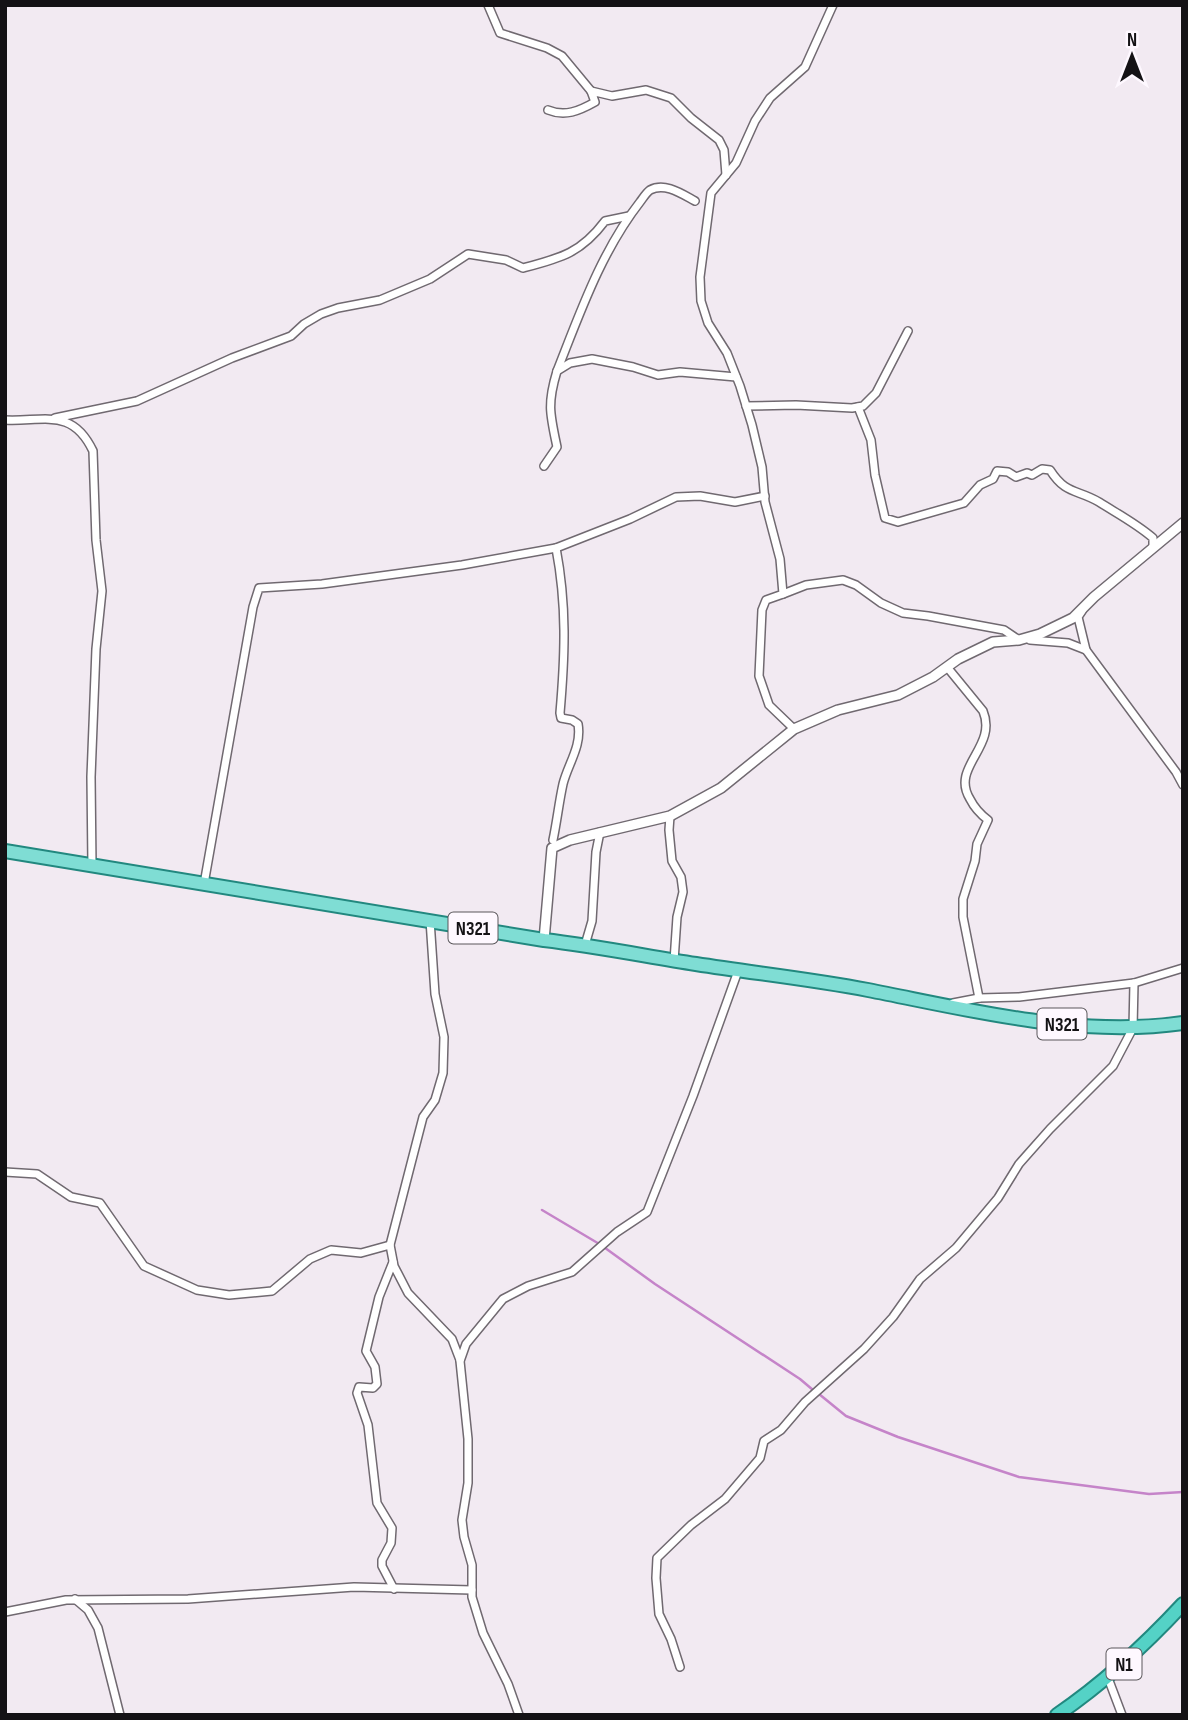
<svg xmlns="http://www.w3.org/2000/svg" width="1188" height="1720" font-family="'Sofia Sans Condensed',sans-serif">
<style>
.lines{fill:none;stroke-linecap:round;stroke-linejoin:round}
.stream{stroke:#c584c9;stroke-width:2.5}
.minor-casing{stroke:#706970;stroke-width:10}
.tertiary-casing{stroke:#706970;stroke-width:12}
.primary-casing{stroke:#22887f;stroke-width:16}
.trunk-casing{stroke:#22887f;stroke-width:16}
.minor{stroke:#fff;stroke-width:7}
.tertiary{stroke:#fff;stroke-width:9}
.primary{stroke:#7fddd4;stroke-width:12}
.trunk{stroke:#54d2c6;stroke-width:12}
.labels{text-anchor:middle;stroke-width:5;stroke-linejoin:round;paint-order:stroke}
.shield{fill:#fef8ff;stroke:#5a575b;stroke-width:2}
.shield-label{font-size:19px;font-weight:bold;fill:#141215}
</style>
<rect width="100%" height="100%" fill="#f2eaf2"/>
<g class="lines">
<g class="stream">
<polyline points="542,1210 601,1245 655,1284 800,1379 813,1390"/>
<polyline points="819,1394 846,1416 898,1437 1019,1477 1149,1494 1183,1492"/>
</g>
<g class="minor-casing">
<g id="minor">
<polyline points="488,5 500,33 547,48 562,56 591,91"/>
<path d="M 548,110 C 565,117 579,111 595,102 L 591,91 L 612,96 L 646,90 L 671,98 L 691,118 L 719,140 L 724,150 L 726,175"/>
<path d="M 557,371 C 580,313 601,252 640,202 C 643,198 646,193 650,190 C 665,182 682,194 695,201"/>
<polyline points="746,406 796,405 852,408 863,406 876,393 908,331"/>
<path d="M 858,407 L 871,440 L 875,475 L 885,518 L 898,522 L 964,503 L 980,485 L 993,479 L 997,471 L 1008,472 L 1016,477 L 1027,473 L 1032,475 L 1042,469 L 1050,470 C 1066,495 1077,489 1099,502 C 1118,514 1137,524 1153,538 L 1153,548"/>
<path d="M 55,418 L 137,401 L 232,358 L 291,336 L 304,324 L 321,314 L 338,308 L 380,300 L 430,279 L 468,254 L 506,260 L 523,268 C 561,258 581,253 605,221 L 629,216"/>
<path d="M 5,420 C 44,422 72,407 93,451 L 96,540 L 102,591 L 96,649 L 91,777 L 92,866"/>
<path d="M 544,466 L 557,447 C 550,414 547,404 557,371 L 570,363 L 592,359 L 633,367 L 658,375 L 680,372 L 736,377"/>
<polyline points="783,594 806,585 843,580 856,585 881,603 903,613 928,616 1004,630 1019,640"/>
<polyline points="1082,611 1078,617 1086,650"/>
<polyline points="1030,640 1068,643 1086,650 1176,772 1183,785"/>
<path d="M 947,667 L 983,711 C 998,747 950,767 970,799 C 975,809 980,814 988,820 L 977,844 L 975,861 L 963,899 L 963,917 L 979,998"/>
<polyline points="794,729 769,705 759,676 762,610 766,600 783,594 780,559 765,502 762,467 752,425 740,386 727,353 708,323 701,301 700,277 711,193 736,163 755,121 770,98 805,67 833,5"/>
<polyline points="670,816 669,830 672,861 681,877 683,892 677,917 674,961"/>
<path d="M 553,840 C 557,821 559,802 563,784 C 568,764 582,746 578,724 L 572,720 L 561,718 L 560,713 C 565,655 567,606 556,548"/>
<polyline points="204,884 253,607 259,588 322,584 462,565 556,548 630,519 676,497 700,496 735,502 765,496"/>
<polyline points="430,920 435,994 444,1037 443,1073 435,1100 423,1117 390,1245 394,1266 408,1293 452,1339 460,1360"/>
<polyline points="585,945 592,921 596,852 600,832"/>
<polyline points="953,1003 979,998 1019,997 1134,983 1183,968"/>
<polyline points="5,1172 37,1174 71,1197 100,1203 144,1266 197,1290 229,1295 272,1291 310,1259 331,1250 361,1253 390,1245"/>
<polyline points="393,1262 379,1297 366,1351 375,1367 377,1384 373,1388 359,1387 357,1393 368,1425 377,1503 392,1528 391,1543 382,1560 382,1566 394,1589"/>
<polyline points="75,1599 88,1610 98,1628 120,1715"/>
<polyline points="5,1612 66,1600 188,1599 354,1587 472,1590"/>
<polyline points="680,1667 671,1639 659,1614 656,1578 657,1558 691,1525 725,1499 760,1458 764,1441 781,1430 805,1402 864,1349 893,1317 920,1279 956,1248 998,1198 1019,1164 1050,1129 1113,1066 1133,1028 1134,983"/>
<polyline points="1108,1678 1122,1715"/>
<polyline points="519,1715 508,1684 483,1633 472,1597 472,1565 464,1537 462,1520 468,1483 468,1439 460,1361 466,1344 503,1299 528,1286 572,1272 617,1232 647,1212 693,1096 738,971"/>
</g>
</g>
<g class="tertiary-casing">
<polyline id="tertiary" points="544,940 552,848 570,840 670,816 721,788 794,729 838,710 898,695 933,677 958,659 993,642 1019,640 1040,634 1073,618 1094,597 1183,523"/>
</g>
<g class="primary-casing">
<path id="primary" d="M 5,851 L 544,940 C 595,946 645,956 696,964 C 753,973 811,979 868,990 C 971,1010 1078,1038 1183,1023"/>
</g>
<g class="trunk-casing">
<path id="trunk" d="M 1057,1715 C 1104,1683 1144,1646 1183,1604"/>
</g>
<use href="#minor" class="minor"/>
<use href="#tertiary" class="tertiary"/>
<use href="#primary" class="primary"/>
<use href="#trunk" class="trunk"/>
</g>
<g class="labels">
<g class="shield">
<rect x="448.5" y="912.5" width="49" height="31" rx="5"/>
<rect x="1037.5" y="1008.5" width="49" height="31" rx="5"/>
<rect x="1106.5" y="1648.5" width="35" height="31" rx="5"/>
</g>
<g class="shield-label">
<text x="473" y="935">N321</text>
<text x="1062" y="1031">N321</text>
<text x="1124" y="1671">N1</text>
</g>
</g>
<rect width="1188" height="1720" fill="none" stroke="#141215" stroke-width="14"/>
<g transform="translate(1132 56)" stroke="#fef8ff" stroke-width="5" paint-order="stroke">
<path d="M0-5L12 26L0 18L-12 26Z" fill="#141215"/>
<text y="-10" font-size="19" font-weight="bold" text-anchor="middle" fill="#141215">N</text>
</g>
</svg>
